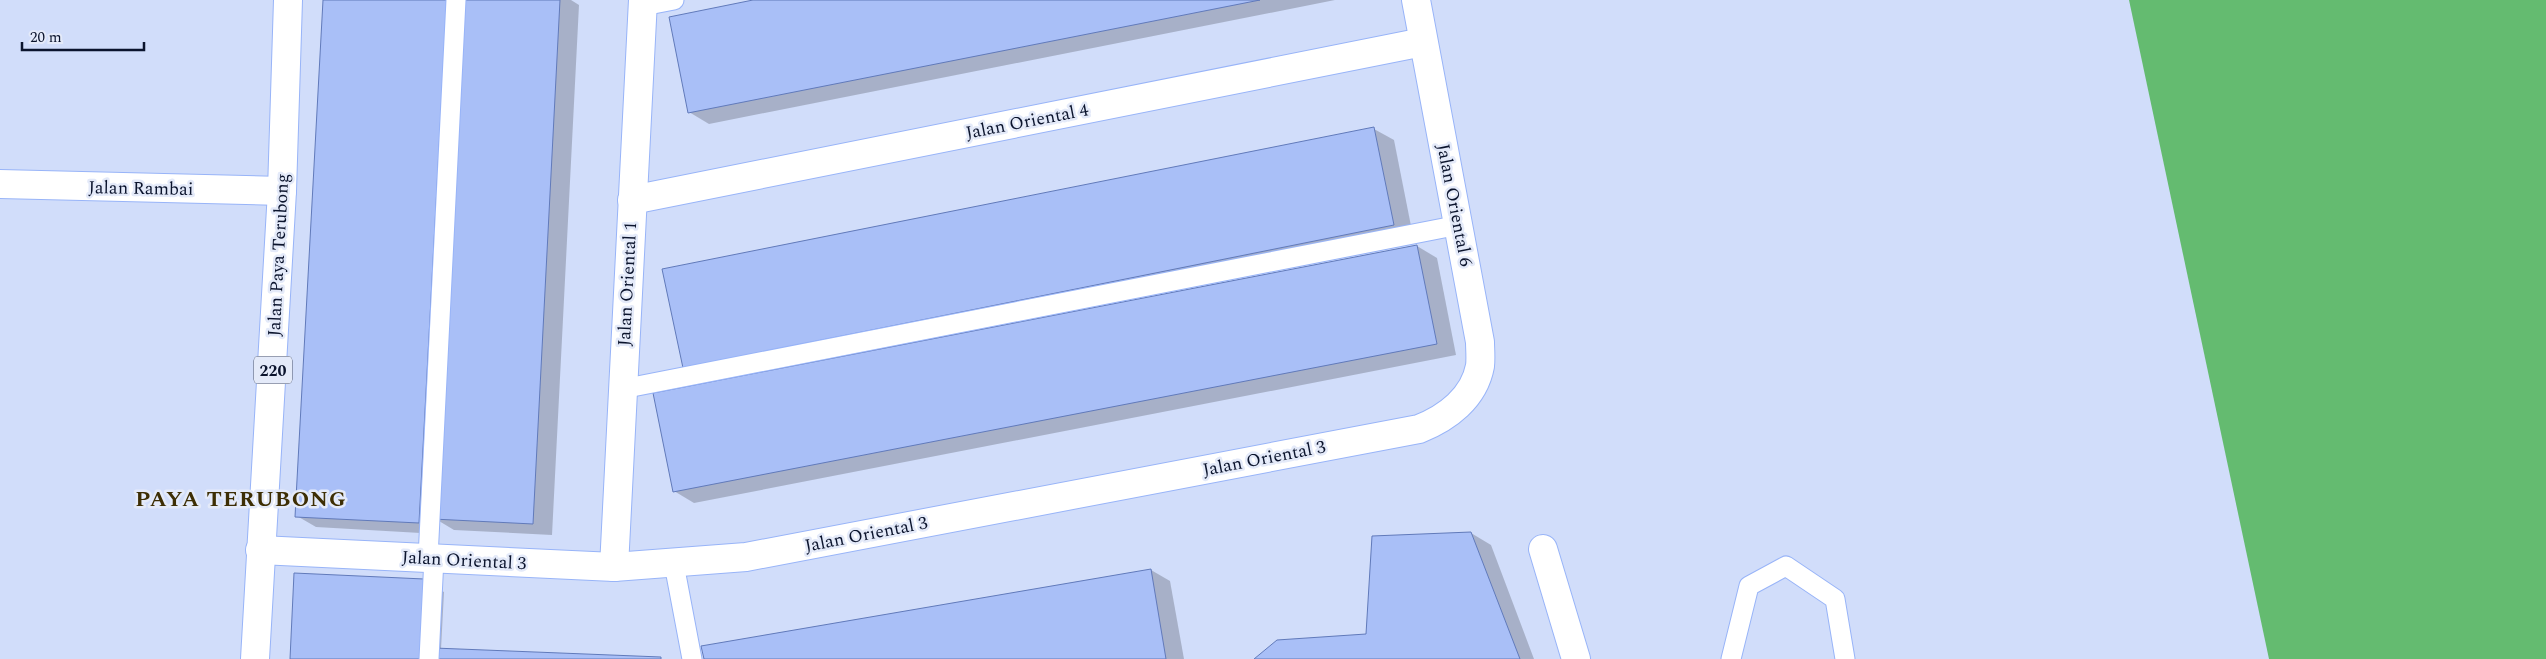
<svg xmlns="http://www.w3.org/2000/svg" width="2546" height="659" font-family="Spectral,serif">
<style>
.forest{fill:#64bb70}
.shadow{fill:#0003}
.building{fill:#a9bff7;stroke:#617aba}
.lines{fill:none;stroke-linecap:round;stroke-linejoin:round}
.lane-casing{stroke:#98b4f8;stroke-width:21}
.street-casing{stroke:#98b4f8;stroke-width:30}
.primary-casing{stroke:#98b4f8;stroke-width:30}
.lane{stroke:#fff;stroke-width:19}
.street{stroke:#fff;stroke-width:28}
.primary{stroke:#fff;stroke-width:28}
.labels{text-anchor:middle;stroke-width:5;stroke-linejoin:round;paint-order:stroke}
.shield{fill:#e4eaf9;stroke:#4c546a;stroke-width:1}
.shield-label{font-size:16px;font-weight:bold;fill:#0b142d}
.street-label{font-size:18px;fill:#0b142d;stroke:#e4eaf9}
.district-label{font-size:22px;font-weight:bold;letter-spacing:1px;fill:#3d2e04;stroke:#e4eaf9}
</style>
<rect width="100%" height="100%" fill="#d1ddfa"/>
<polygon class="forest" points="2129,0 2546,0 2546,659 2269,659"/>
<g class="shadow">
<polygon points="324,0 571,0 579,5 552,535 454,530 439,521 438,534 316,527 297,516"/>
<polygon points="760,0 1335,0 709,124 689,112"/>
<polygon points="1374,129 1394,140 1413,236 684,367"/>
<polygon points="1417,246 1437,258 1456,355 694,503 674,491"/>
<polygon points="1471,533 1491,545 1534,659 1258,659 1367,635"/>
<polygon points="1151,570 1170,581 1184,659 705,659"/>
<polygon points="424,581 444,592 441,649 662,659 291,659"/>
</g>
<g class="building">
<polygon points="323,0 447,0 419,523 295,517"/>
<polygon points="461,0 560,0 533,524 433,519"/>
<polygon points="753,0 1260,0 688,113 669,17"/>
<polygon points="1374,127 1394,225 683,368 662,269"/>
<polygon points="1417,245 1437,344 673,492 653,393"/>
<polygon points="1471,532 1520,659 1254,659 1277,640 1366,634 1372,536"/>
<polygon points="1151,569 1166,659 704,659 701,646"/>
<polygon points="294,573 424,579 420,659 290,659"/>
<polygon points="434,648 661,657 661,659 433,659"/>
</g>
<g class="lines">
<g class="lane-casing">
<g id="lane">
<polyline points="643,6 674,0"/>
<polyline points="622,389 1459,225"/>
<polyline points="428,558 456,0"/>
<polyline points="674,564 692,659"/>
<polyline points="429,659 434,558"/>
<polyline points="1731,659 1749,586 1786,566 1835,599 1845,659"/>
</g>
</g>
<g class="street-casing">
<g id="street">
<polyline points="0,184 282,191"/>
<polyline points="632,200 1423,42"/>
<polyline points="1543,549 1576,659"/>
<path d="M 260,550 L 614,567 L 746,557 L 1419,429 C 1447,418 1474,398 1480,366 C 1481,358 1480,349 1480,342 L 1416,0"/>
<polyline points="614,567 643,0"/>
</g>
</g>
<g class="primary-casing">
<polyline id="primary" points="255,659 282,191 288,0"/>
</g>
<use href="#lane" class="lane"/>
<use href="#street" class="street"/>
<use href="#primary" class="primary"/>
</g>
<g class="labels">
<rect class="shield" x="254" y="356.5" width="38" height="27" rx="4"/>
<g class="shield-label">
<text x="273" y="376">220</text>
</g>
<g class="street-label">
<text transform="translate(1027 121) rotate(-11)" y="6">Jalan Oriental 4</text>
<text transform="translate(141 188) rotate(1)" y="6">Jalan Rambai</text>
<text transform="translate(1455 205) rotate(79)" y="6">Jalan Oriental 6</text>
<text transform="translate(278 255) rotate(-87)" y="6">Jalan Paya Terubong</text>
<text transform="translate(627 284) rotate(-87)" y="6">Jalan Oriental 1</text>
<text transform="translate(1264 458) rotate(-11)" y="6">Jalan Oriental 3</text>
<text transform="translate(866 534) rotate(-11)" y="6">Jalan Oriental 3</text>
<text transform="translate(464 560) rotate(3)" y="6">Jalan Oriental 3</text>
</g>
<g class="district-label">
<text x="241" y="506">PAYA TERUBONG</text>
</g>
</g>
<path d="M22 42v8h122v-8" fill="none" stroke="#0b142d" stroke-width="2.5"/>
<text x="30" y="42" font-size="15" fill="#0b142d" stroke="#e4eaf9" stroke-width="4" paint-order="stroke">20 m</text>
</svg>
